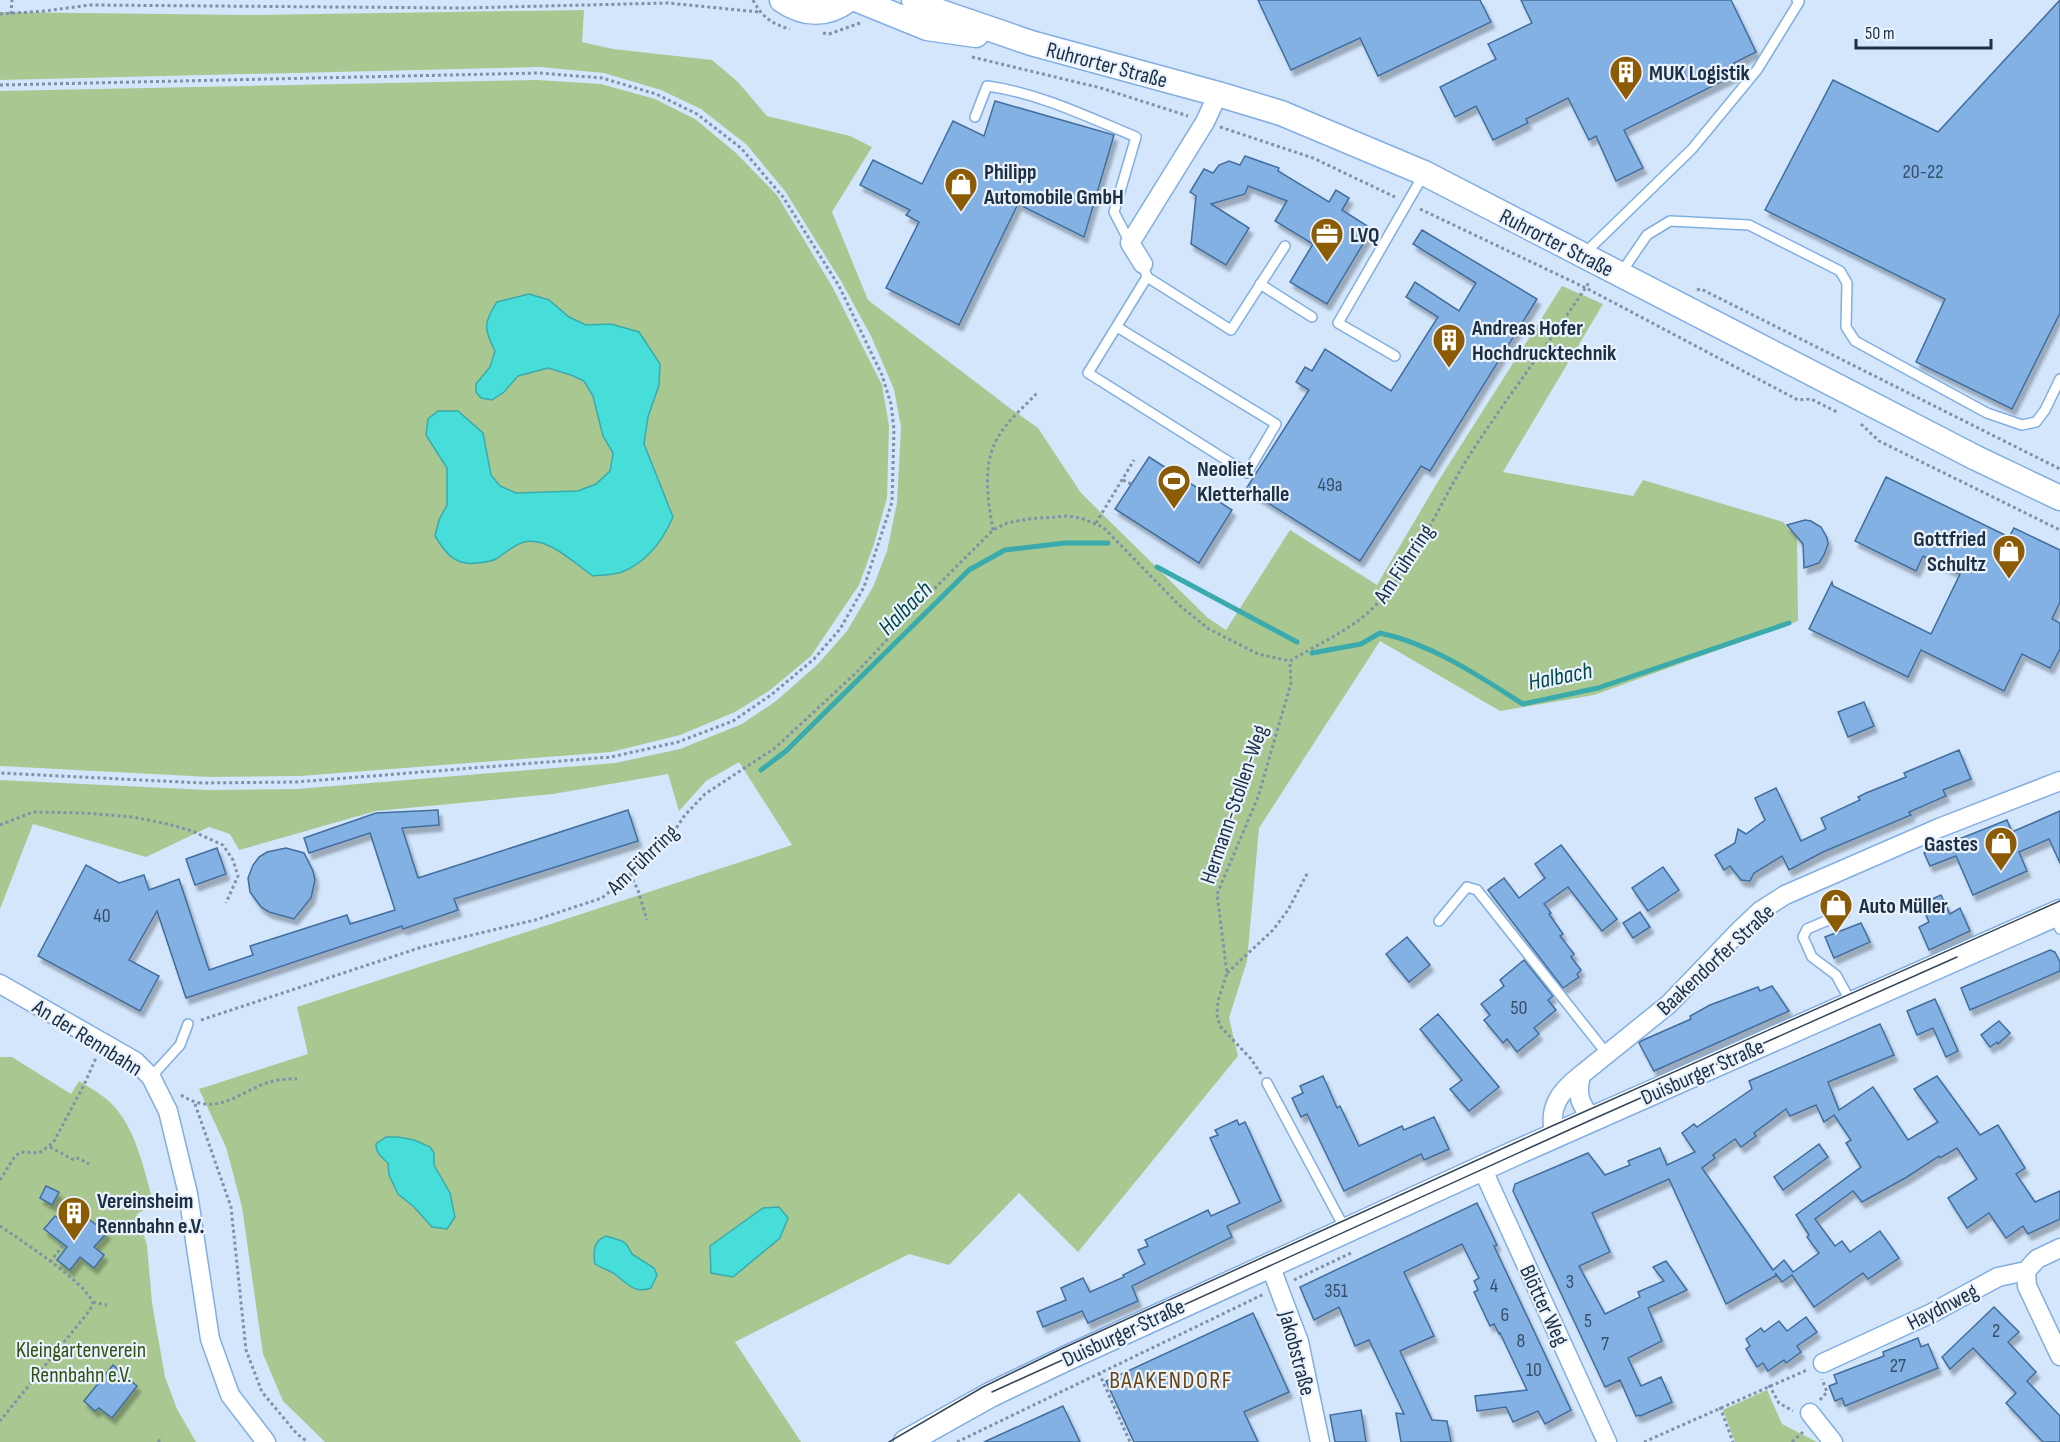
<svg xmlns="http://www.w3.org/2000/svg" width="2060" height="1442" font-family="'Sofia Sans Condensed',sans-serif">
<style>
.green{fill:#a9c891}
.water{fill:#47ded9;stroke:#3aaaac;stroke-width:1.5}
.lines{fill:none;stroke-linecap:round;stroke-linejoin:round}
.stream{stroke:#3aaaac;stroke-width:5}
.building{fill:#83b1e4;stroke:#426e9d;stroke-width:1.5;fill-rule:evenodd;filter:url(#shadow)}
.lane-casing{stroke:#81afe2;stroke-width:12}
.street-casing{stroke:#81afe2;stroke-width:21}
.secondary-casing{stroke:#81afe2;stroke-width:27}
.path{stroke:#7f92a7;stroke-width:3;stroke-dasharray:3 3;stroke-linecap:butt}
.lane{stroke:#fff;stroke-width:9}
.street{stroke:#fff;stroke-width:18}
.secondary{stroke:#fff;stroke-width:24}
.tram{stroke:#33465a;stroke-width:1.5}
.labels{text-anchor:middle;stroke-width:4.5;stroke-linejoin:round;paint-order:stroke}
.number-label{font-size:20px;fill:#36506b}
.street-label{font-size:22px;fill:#1c2f43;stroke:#e9f2fd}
.poi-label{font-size:22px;font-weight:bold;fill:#1c2f43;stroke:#e9f2fd;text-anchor:start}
.park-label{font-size:22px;fill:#335014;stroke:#e9f2fd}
.water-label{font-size:24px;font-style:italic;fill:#044947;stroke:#e9f2fd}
.neighbourhood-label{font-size:24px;letter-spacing:1.5px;fill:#684512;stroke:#e9f2fd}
</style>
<defs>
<filter id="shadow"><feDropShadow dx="3.5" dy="6" stdDeviation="1.5" flood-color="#0004"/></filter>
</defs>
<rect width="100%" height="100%" fill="#d3e6fc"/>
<g class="green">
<polygon points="584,10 582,42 613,49 712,60 737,81 767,116 850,136 872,147 832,212 868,300 1011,409 1038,428 1081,493 1208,618 1226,630 1290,530 1377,585 1437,483 1562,286 1603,304 1503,472 1633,496 1643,480 1783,522 1797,538 1798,621 1594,695 1500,711 1380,641 1259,828 1247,961 1229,1018 1238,1056 1078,1252 1019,1193 949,1265 909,1254 735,1342 801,1442 325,1442 283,1401 263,1354 242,1207 226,1147 199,1089 308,1054 297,1007 792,845 739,762 706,781 679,811 668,774 553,794 376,811 239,850 230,834 209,827 146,857 33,824 0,909 0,780 208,790 297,789 615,763 680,749 742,724 776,701 818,664 847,631 873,587 887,551 897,503 901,427 894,389 871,336 841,281 785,191 747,145 701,109 661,90 604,73 540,67 0,80 0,12 248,15"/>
<polygon points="537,80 601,84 655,99 695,119 736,153 777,195 833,288 882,385 889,426 887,498 874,544 859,585 811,656 769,691 735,712 680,735 611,752 300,776 210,777 0,766 0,91"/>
<path d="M 0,1057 L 12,1057 L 71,1094 L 79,1081 C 89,1087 101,1094 110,1102 C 137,1129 143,1168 154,1204 L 137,1214 L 147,1245 L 152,1303 L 165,1377 L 177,1409 L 196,1442 L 0,1442 Z"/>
<polygon points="1767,1390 1782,1424 1817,1442 1735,1442 1723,1410"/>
</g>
<g class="water">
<path d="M 529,294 L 549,300 L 569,317 L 586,325 L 611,324 L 639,332 L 660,364 L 659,385 L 648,417 L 644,444 L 673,517 C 663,540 647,562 622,572 C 613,575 602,575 593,576 C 575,564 548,536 524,542 C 515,544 504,554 496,559 C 490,562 485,562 478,563 C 455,566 446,554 435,536 L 439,520 L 447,505 L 447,468 L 426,435 L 428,419 L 438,411 L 458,411 L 483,433 L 491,475 L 500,486 L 516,493 L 578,491 L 596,484 L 610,471 L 613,453 L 603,436 L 593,396 L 584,381 L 571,375 L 548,368 L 518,376 L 504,392 L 492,400 L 481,398 L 476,392 L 476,384 L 490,367 L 495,351 C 484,329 483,323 497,302 Z"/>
<path d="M 386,1137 L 398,1137 L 414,1140 L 430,1147 L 434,1153 L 434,1165 L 450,1193 L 455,1217 L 447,1229 L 432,1227 L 414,1207 L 398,1194 L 389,1175 L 388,1163 C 381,1157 376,1153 376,1144 Z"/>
<polygon points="779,1207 788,1218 780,1238 733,1277 711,1273 710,1246 763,1208"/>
<path d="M 606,1236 L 622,1241 L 627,1245 L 632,1254 L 654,1268 L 657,1275 L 651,1288 C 634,1295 625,1281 613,1273 C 607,1269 601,1268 595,1264 C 593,1252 593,1241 606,1236 Z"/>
</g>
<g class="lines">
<g class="stream">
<polyline points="1157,567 1297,642"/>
<path d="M 1312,653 L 1361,644 L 1380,633 C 1432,644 1479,676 1523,704 L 1598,688 L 1789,623"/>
<polyline points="761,770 786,751 969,570 1005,550 1065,543 1108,543"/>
</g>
</g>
<g class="building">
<polygon points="1258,0 1480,0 1491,22 1378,76 1360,38 1291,70"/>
<polygon points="1521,0 1731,0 1756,52 1734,63 1739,73 1624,130 1643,168 1616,181 1596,136 1589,140 1568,98 1526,119 1528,123 1493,140 1476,106 1455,117 1440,87 1496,59 1488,44 1532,23"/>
<polygon points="2060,0 2060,313 2012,409 1916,362 1945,299 1765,210 1833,80 1938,132"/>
<polygon points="995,101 1114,135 1084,237 1018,204 959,325 886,288 919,222 906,215 910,210 860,185 873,160 922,184 953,121 984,136"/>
<polygon points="1245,156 1279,168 1278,171 1329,202 1336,190 1349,198 1342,210 1372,229 1327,304 1290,282 1313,244 1275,221 1287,201 1248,186 1245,194 1211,204 1249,228 1226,265 1191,244 1196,196 1190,192 1204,169 1213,173 1219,165 1229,161 1240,165"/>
<polygon points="1422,230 1537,299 1430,471 1421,466 1360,561 1246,489 1309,390 1296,382 1305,367 1312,371 1325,349 1391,391 1438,317 1406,297 1415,282 1459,311 1476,283 1413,244"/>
<polygon points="1149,457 1232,510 1199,563 1115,509"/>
<polygon points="1886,477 2009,537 2014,528 2060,550 2060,602 2052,619 2060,623 2060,649 2050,668 2022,654 2004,691 1921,650 1908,677 1809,629 1832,582 1833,586 1931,634 1960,574 1923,556 1916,571 1855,541"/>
<polygon points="1805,520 1811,521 1821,527 1827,538 1828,544 1824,555 1819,563 1804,568 1803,544 1787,525"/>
<polygon points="1864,702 1874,726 1848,737 1838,712"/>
<polygon points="1959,750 1971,779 1943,790 1946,796 1909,812 1911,815 1823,852 1789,870 1782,856 1754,873 1750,881 1741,880 1730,866 1724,870 1715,855 1735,843 1738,829 1746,834 1765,820 1755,798 1776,788 1801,841 1826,829 1821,818 1860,800 1858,797 1866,793 1906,777 1904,773"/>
<polygon points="438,810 439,825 402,828 418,878 628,810 638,841 454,899 458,910 403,929 402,926 186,998 157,911 129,960 159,976 140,1011 38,956 86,865 119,883 144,875 149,890 179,879 209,970 253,955 250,946 347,915 350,924 395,910 370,833 309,853 304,838 376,813"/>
<polygon points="2060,811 2060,863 2049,839 2019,852 2027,871 1973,895 1956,856 1930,866 1924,853 2007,820 2012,832"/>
<polygon points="1561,845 1617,919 1602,931 1568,887 1544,904 1551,913 1549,914 1563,934 1560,936 1574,954 1571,957 1581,970 1577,974 1579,977 1563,988 1488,890 1504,878 1519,898 1545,878 1535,864"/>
<polygon points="217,848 226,874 195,885 186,859"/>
<polygon points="286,848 304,853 313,871 315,880 311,898 294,919 269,912 261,907 250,892 248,878 253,865 259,857 267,852"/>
<polygon points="1663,867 1679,890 1648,911 1632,888"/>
<polygon points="1941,895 1950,914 1960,908 1970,931 1929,950 1919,927 1929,922 1921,904"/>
<polygon points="1640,912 1650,927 1633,938 1623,923"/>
<polygon points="1861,923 1870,942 1834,958 1825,937"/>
<polygon points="1407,937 1430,965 1409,982 1386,954"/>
<polygon points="2050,950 2055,952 2060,962 2060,971 1970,1010 1961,988"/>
<polygon points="1524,960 1553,996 1548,1000 1556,1010 1534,1028 1539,1034 1517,1052 1507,1039 1503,1043 1484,1020 1490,1015 1481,1004 1504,986 1500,980"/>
<polygon points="1772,986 1789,1011 1654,1071 1639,1043 1641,1041 1691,1019 1690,1016 1710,1005 1758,987 1760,991"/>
<polygon points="1935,999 1958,1051 1946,1057 1933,1028 1917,1035 1907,1011"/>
<polygon points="1438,1014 1499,1087 1469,1111 1450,1089 1462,1080 1420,1029"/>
<polygon points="1999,1021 2010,1033 1998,1044 1997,1042 1990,1047 1981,1035"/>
<path d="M 1880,1024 L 1894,1055 L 1828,1082 L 1839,1110 L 1873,1087 L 1908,1140 L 1938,1122 L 1914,1089 L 1937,1076 L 1980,1135 L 1998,1125 L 2025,1168 L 2016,1174 L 2035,1202 L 2060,1191 L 2060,1219 L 2028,1234 L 2023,1226 L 2006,1238 L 1989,1213 L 1967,1228 L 1948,1198 L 1977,1179 L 1957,1148 L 1940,1158 L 1939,1156 L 1907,1177 L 1862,1202 L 1853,1191 L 1815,1219 L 1835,1246 L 1842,1241 L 1850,1252 L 1880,1231 L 1899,1258 L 1868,1279 L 1863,1273 L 1814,1307 L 1792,1275 L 1782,1282 L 1775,1273 L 1777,1275 L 1726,1304 L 1669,1179 L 1592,1213 L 1610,1252 L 1579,1266 L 1605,1314 L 1640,1297 L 1638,1292 L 1664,1281 L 1653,1267 L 1666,1261 L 1687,1290 L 1648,1308 L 1662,1341 L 1628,1358 L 1641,1386 L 1661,1377 L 1672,1402 L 1640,1416 L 1639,1415 L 1636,1416 L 1620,1380 L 1605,1387 L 1513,1191 L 1515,1184 L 1588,1153 L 1605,1175 L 1630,1165 L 1628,1161 L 1660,1148 L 1667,1165 L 1695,1152 L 1682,1133 L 1694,1124 L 1697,1127 L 1752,1089 L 1749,1081 ZM 1816,1105 L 1824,1122 L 1834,1115 L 1851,1140 L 1846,1143 L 1861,1167 L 1796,1215 L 1809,1235 L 1807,1237 L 1819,1253 L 1793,1272 L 1784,1260 L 1773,1270 L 1702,1168 L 1715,1158 L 1713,1155 L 1735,1139 L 1741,1147 L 1756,1136 L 1754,1133 L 1786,1109 L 1790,1116 Z"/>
<polygon points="1323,1076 1337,1108 1340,1106 1359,1146 1402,1126 1404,1130 1434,1117 1449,1149 1424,1160 1421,1154 1344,1191 1307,1114 1301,1117 1292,1098 1303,1093 1300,1086"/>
<polygon points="1237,1120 1239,1125 1245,1122 1281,1201 1227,1226 1232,1237 1132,1286 1138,1301 1088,1323 1082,1311 1043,1327 1037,1312 1066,1300 1061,1288 1083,1278 1090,1292 1124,1277 1123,1275 1145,1264 1138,1250 1148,1246 1145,1240 1208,1210 1211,1216 1240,1203 1210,1138 1218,1135 1215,1130"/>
<polygon points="1819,1144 1828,1157 1783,1190 1774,1177"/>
<polygon points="46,1186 59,1192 52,1205 40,1198"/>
<polygon points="1477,1203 1497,1245 1494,1246 1571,1410 1545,1424 1538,1411 1513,1422 1506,1407 1477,1411 1475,1396 1527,1390 1500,1333 1499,1334 1494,1324 1490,1326 1474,1292 1478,1290 1474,1281 1479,1278 1462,1244 1404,1272 1434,1336 1400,1351 1432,1420 1447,1421 1451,1442 1401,1442 1396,1413 1404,1414 1369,1340 1355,1346 1339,1307 1314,1320 1300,1287"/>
<polygon points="82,1214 107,1233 94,1247 104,1255 94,1268 80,1257 70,1270 57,1260 67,1247 44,1229 55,1216 71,1228"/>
<polygon points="1994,1307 2019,1332 2008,1342 2036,1372 2027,1381 2060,1416 2060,1442 2043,1442 2006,1403 2016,1393 1973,1348 1950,1369 1942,1357"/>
<polygon points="1253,1313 1289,1392 1244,1412 1258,1442 1134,1442 1106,1381"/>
<polygon points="1806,1317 1817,1332 1797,1346 1801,1352 1786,1363 1784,1360 1768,1371 1763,1363 1757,1367 1746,1349 1750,1346 1746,1339 1761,1328 1764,1332 1779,1321 1787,1331"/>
<polygon points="1918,1338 1921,1347 1928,1344 1938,1368 1845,1406 1842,1398 1835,1401 1829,1386 1837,1383 1834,1375 1884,1356 1883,1352"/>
<polygon points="113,1365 137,1386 112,1418 99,1408 95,1411 84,1401"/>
<polygon points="1063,1406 1080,1442 984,1442 1039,1417"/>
<polygon points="1361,1410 1366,1442 1335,1442 1330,1415"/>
</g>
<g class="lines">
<g class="lane-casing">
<g id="lane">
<path d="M 975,117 L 987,86 C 1039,93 1088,117 1136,137 L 1114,212 L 1130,243"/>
<polyline points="1585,253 1692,149 1757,70 1799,2 1797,0"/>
<polyline points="1621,273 1647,235 1670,221 1749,225 1840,271 1847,283 1846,327 1855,341 1987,413 2022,425 2036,422 2045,410 2060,379"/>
<polyline points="1147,277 1231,330 1285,246"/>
<polyline points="1260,284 1312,317"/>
<polyline points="1117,327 1276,424 1247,473 1088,373 1147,277 1143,264"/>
<polyline points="1395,356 1338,323 1424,174"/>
<polyline points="1845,913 1807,929 1803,937 1812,957 1836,975 1852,1004"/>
<polyline points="2054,915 2060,929"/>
<polyline points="1439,921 1467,887 1477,890 1607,1054"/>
<polyline points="151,1077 180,1045 188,1024"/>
<polyline points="1267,1083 1345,1229"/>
</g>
</g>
<g class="street-casing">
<g id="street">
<polyline points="1143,264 1130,243 1205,122 1218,94"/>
<polyline points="0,984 135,1061 151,1077 168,1111 188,1194 210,1339 230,1395 266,1442"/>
<path d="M 1592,1120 C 1580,1103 1576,1096 1581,1075 L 1669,1004 L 1740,930 L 1760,911 L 1785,895 L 1939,828 L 2060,781"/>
<path d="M 1555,1136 C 1547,1108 1560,1091 1581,1075"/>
<polyline points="1482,1168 1607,1442"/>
<polyline points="1270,1265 1299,1342 1320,1442"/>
<polyline points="2026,1271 2027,1286 2060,1356"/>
<polyline points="1823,1363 1932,1313 1998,1277 2026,1271 2037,1259 2060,1248"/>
<polyline points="1810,1413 1833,1442"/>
</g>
</g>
<g class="secondary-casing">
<g id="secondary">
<path d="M 782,0 C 804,15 826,16 848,0"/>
<polyline points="858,0 927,28 976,35"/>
<polyline points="914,0 929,8 1031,43 1218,94 1281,113 1424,173 1976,458 2060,498"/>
<polyline points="906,1442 990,1395 1065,1359 1511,1155 2060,912"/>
</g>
</g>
<g class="path">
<path d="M 753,0 C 761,16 773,25 790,29"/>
<polyline points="0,14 45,11 90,5 463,8 668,3 759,12"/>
<polyline points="11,14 12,0"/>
<polyline points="823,33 829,34 860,23"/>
<polyline points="972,57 1101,88 1188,116"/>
<polyline points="0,85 539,73 602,78 656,94 697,114 741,148 783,197 839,286 882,375 891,404 894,430 892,502 864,587 840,629 814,659 771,695 733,721 678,742 611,757 296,782 202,783 0,773"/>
<polyline points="1220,127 1313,158 1395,197"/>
<polyline points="1420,209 1586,288 1798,400 1811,399 1839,413"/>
<polyline points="1697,290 1701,289 2060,469"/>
<polyline points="1861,424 1879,441 2060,530"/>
<polyline points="1123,480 1131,484"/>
<polyline points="1096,523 1134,460"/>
<path d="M 993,530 C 988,501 982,466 997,439 C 1005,423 1025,406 1037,393"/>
<polyline points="0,825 33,812 83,813 133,817 168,824 192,831 223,845 233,860 238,876 226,903"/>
<polyline points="630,874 638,890 647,920"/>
<polyline points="1227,973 1273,930 1288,910 1308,872"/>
<path d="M 201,1020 L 422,947 L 535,920 L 602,898 L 657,851 L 673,833 L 685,815 L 705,794 L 775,748 L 859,670 L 929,594 L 993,530 L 1007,523 L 1028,519 L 1068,516 L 1081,518 L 1103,527 L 1179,605 L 1209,629 L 1258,654 L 1290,661 C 1318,644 1351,630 1374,607 C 1417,563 1438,504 1471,453 C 1509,394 1552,339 1590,281"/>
<polyline points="1261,1074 1251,1059 1220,1026 1217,1016 1218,1001 1227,973 1217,894 1258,797 1291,683 1290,661"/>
<path d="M 181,1095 C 221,1120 241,1087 278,1080 C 284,1079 291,1079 297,1079"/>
<polyline points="195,1104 231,1207 246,1350 262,1392 297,1434 308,1442"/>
<polyline points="50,1147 74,1160 78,1158 89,1164"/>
<polyline points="0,1180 15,1156 21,1152 39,1153 53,1143 84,1085 96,1058"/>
<path d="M 0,1226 C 22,1241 82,1280 93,1302 L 90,1310 L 0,1421"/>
<polyline points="50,1262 64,1244"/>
<polyline points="1294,1280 1351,1253"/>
<polyline points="93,1302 107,1305"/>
<polyline points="1099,1373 1130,1442"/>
<polyline points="1769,1385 1779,1403 1793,1411"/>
<polyline points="1820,1400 1827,1392 1822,1379"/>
<polyline points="1720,1407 1733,1442"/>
<polyline points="158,1442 162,1437"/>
<polyline points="957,1442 1264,1294"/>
<polyline points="1644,1442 1807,1370"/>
<polyline points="1792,1442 1803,1432"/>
</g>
<use href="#lane" class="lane"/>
<use href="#street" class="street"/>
<use href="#secondary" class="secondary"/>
<g class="tram">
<polyline points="992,1392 1591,1120 1957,957"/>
<polyline points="889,1442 983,1387 1061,1349 1552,1126 2060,901"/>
</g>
</g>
<defs>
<g id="building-pin" transform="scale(1.725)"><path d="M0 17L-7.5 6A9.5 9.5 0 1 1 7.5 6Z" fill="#8c5b05" stroke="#e9f2fd"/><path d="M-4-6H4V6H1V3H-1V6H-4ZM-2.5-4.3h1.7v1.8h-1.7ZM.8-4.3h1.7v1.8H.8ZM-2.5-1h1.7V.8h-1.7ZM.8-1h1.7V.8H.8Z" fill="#fff"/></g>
<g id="shop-pin" transform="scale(1.725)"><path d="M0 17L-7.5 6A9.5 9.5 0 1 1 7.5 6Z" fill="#8c5b05" stroke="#e9f2fd"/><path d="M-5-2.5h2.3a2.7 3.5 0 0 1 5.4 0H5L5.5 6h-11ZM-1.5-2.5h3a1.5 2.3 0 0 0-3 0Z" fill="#fff"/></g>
<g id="office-pin" transform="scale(1.725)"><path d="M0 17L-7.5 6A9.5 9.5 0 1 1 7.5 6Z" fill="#8c5b05" stroke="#e9f2fd"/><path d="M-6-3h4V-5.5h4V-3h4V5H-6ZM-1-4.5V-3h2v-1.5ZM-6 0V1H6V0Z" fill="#fff"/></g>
<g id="stadium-pin" transform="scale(1.725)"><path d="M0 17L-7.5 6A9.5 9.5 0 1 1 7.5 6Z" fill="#8c5b05" stroke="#e9f2fd"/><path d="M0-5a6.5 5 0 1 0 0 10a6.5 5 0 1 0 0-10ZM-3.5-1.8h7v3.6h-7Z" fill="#fff"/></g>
</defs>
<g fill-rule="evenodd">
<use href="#building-pin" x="1626" y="72"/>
<use href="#shop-pin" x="961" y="184"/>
<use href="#office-pin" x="1327" y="234"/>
<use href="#building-pin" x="1449" y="340"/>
<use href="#stadium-pin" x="1174" y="481"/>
<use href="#shop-pin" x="2009" y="551"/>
<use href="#shop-pin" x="2001" y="843"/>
<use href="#shop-pin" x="1836" y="905"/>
<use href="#building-pin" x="74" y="1213"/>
</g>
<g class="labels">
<g class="number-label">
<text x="1923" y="178">20-22</text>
<text x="1330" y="491">49a</text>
<text x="102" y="922">40</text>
<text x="1519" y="1014">50</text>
<text x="1570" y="1288">3</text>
<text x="1494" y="1292">4</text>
<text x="1336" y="1297">351</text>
<text x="1505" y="1321">6</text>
<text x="1588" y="1327">5</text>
<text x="1996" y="1337">2</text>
<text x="1521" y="1347">8</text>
<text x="1605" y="1350">7</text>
<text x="1898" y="1372">27</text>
<text x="1534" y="1376">10</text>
</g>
<g class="street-label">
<text transform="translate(1107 64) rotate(15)" y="8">Ruhrorter Straße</text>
<text transform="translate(1557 242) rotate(27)" y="8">Ruhrorter Straße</text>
<text transform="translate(1403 563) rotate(-56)" y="8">Am Führring</text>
<text transform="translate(1233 804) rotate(-71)" y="8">Hermann-Stollen-Weg</text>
<text transform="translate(642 859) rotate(-44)" y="8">Am Führring</text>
<text transform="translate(1715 959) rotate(-43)" y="8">Baakendorfer Straße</text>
<text transform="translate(88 1037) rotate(32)" y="8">An der Rennbahn</text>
<text transform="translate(1702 1071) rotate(-24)" y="8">Duisburger Straße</text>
<text transform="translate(1545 1305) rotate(65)" y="8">Blötter Weg</text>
<text transform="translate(1942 1306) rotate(-27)" y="8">Haydnweg</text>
<text transform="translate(1123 1332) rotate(-25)" y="8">Duisburger Straße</text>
<text transform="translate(1298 1353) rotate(75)" y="8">Jakobstraße</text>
</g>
<g class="poi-label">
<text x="1649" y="80">MUK Logistik</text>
<text x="984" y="179">Philipp<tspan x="984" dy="25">Automobile GmbH</tspan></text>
<text x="1350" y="242">LVQ</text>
<text x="1472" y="335">Andreas Hofer<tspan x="1472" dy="25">Hochdrucktechnik</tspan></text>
<text x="1197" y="476">Neoliet<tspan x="1197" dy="25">Kletterhalle</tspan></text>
<text x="1986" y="546" text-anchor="end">Gottfried<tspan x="1986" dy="25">Schultz</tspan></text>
<text x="1978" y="851" text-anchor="end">Gastes</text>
<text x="1859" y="913">Auto Müller</text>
<text x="97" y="1208">Vereinsheim<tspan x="97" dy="25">Rennbahn e.V.</tspan></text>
</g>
<g class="park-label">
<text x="81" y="1357">Kleingartenverein<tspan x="81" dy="25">Rennbahn e.V.</tspan></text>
</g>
<g class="water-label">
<text transform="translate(905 608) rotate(-45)" y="8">Halbach</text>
<text transform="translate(1560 676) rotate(-11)" y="8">Halbach</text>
</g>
<g class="neighbourhood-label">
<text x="1171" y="1388">BAAKENDORF</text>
</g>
</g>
<path d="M1856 39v9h135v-9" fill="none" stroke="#1c2f43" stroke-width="3"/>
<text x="1865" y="39" font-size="18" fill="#1c2f43" stroke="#e9f2fd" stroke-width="4.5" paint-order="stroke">50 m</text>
</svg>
